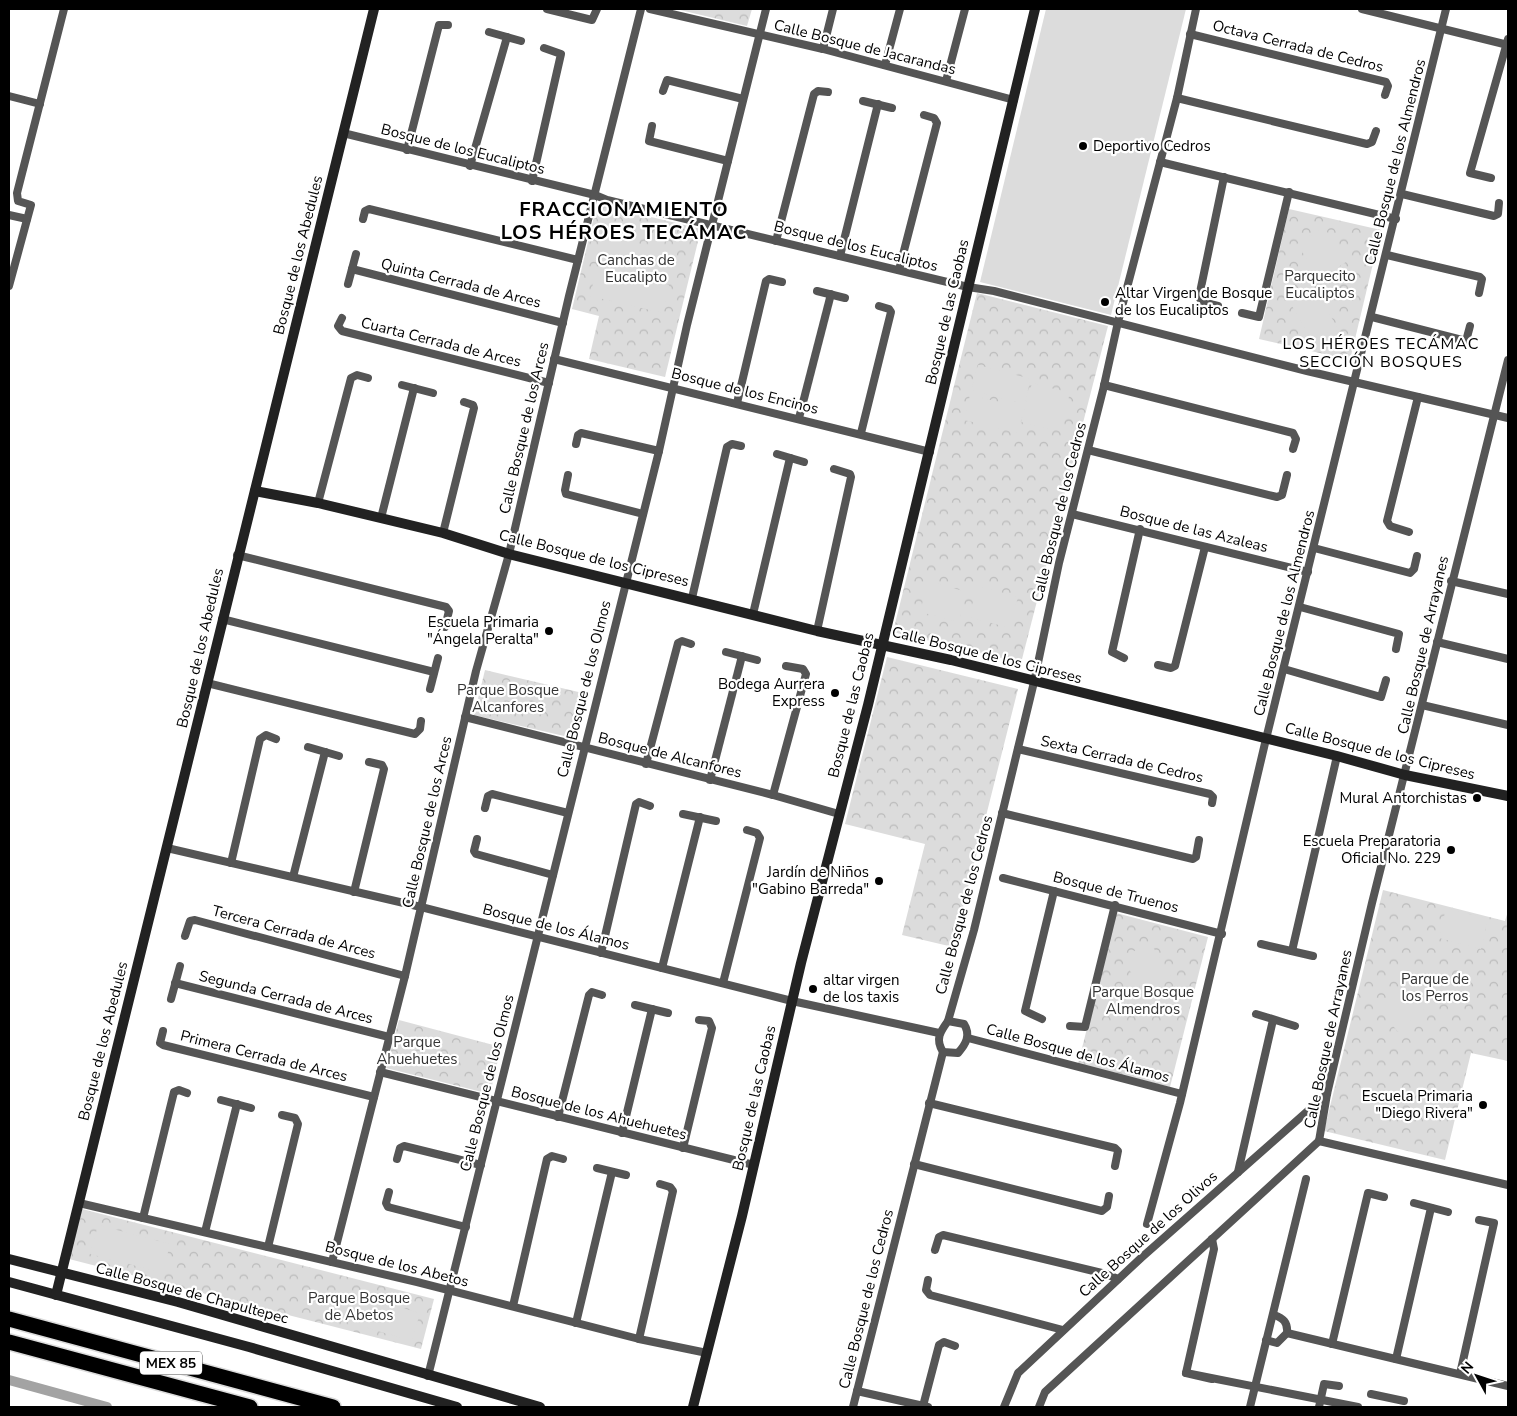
<svg xmlns="http://www.w3.org/2000/svg" width="1517" height="1416" font-family="'Nunito Sans',sans-serif">
<style>
.park{fill:url(#park-crowns)}
.garden{fill:#dcdcdc}
.lines{fill:none;stroke-linecap:round;stroke-linejoin:round}
.canal{stroke:#a3a3a3;stroke-width:10}
.highway-casing{stroke:#dbdbdb;stroke-width:18}
.street{stroke:#555;stroke-width:8}
.secondary{stroke:#222;stroke-width:10}
.highway{stroke:#000;stroke-width:15}
.poi-dot{fill:#000;stroke:#fff;stroke-width:2}
.labels{text-anchor:middle;stroke-width:4.5;stroke-linejoin:round;paint-order:stroke}
.shield{fill:#fff;stroke:#4c4c4c;stroke-width:1}
.shield-label{font-size:14px;font-weight:bold;fill:#000}
.street-label{font-size:15px;fill:#000;stroke:#fff}
.poi-label{font-size:15px;fill:#000;stroke:#fff;text-anchor:end}
.park-label{font-size:15px;fill:#333;stroke:#fff}
.neighbourhood-label{font-size:16px;letter-spacing:1px;fill:#000;stroke:#fff}
.district-label{font-size:20px;font-weight:bold;letter-spacing:1px;fill:#000;stroke:#fff}
</style>
<defs>
<pattern id="park-crowns" width="20" height="18" patternUnits="userSpaceOnUse" patternTransform="scale(1.25)"><rect width="20" height="18" fill="#dcdcdc"/><path d="M2 6a3 3 0 1 1 6 0M12 15a3 3 0 1 1 6 0" fill="none" stroke="#bbb"/></pattern>
</defs>
<rect width="100%" height="100%" fill="#fff"/>
<g class="park">
<polygon points="676,9 752,9 747,26"/>
<polygon points="597,204 701,229 665,377 589,359 599,316 572,309"/>
<polygon points="1289,209 1381,230 1350,360 1259,339"/>
<polygon points="977,293 1108,326 1021,663 893,632"/>
<polygon points="887,657 1018,689 953,947 902,935 925,844 845,824"/>
<polygon points="485,670 587,694 577,739 474,715"/>
<polygon points="1383,890 1505,921 1508,911 1508,1061 1471,1053 1445,1160 1324,1131"/>
<polygon points="1116,913 1208,937 1170,1087 1078,1064"/>
<polygon points="399,1020 501,1047 490,1094 386,1068"/>
<polygon points="82,1209 434,1299 421,1349 69,1259"/>
</g>
<g class="garden">
<polygon points="1046,9 1186,9 1111,315 980,282"/>
<polygon points="1324,227 1346,262 1320,279 1297,244"/>
<polygon points="605,235 677,253 670,281 598,263"/>
<polygon points="597,267 669,285 663,313 590,296"/>
<polygon points="1316,291 1337,327 1312,341 1292,306"/>
<polygon points="978,365 1031,379 1024,404 971,390"/>
<polygon points="1032,383 1070,393 1060,431 1021,422"/>
<polygon points="970,395 1024,408 1018,433 964,420"/>
<polygon points="928,581 967,592 959,622 920,612"/>
<polygon points="977,586 1018,597 1010,628 969,617"/>
<polygon points="1446,908 1488,919 1481,949 1439,938"/>
<polygon points="1150,942 1172,978 1145,995 1122,958"/>
<polygon points="1437,962 1455,983 1398,1032 1380,1010"/>
<polygon points="98,1225 170,1244 163,1273 90,1254"/>
<polygon points="348,1292 420,1313 412,1341 340,1320"/>
</g>
<g class="lines">
<polyline class="canal" points="9,1380 107,1407"/>
<g class="highway-casing">
<g id="highway">
<polyline points="9,1319 333,1407"/>
<polyline points="9,1342 250,1407"/>
</g>
</g>
<g class="street">
<polyline points="547,9 592,20 597,9"/>
<polyline points="650,9 823,49 1014,100"/>
<polyline points="1362,9 1508,45"/>
<polyline points="489,32 521,41"/>
<polyline points="1190,34 1386,82 1388,86 1385,95"/>
<polyline points="823,49 833,9"/>
<polyline points="885,65 900,9"/>
<polyline points="946,81 965,9"/>
<polyline points="663,91 667,80 743,99"/>
<polyline points="9,96 40,104"/>
<polyline points="1177,98 1367,144 1372,142 1376,131"/>
<polyline points="863,101 892,108"/>
<polyline points="652,126 649,141 728,161"/>
<polyline points="343,133 595,195 607,200 968,287 994,291 1307,371 1508,418"/>
<polyline points="407,150 439,25 448,25"/>
<polyline points="1160,162 1396,219"/>
<polyline points="470,166 507,37"/>
<polyline points="1491,178 1470,173 1508,39"/>
<polyline points="532,181 561,54 544,48"/>
<polyline points="1402,194 1494,216 1498,214 1499,203"/>
<polyline points="9,215 27,219"/>
<polyline points="363,219 365,211 369,209 578,260"/>
<polyline points="776,241 814,94 818,91 828,92"/>
<polyline points="1387,255 1480,277 1482,279 1479,293"/>
<polyline points="840,256 878,104"/>
<polyline points="352,269 563,323"/>
<polyline points="899,270 937,123 934,118 924,115"/>
<polyline points="348,284 356,254"/>
<polyline points="9,286 31,205 18,201 17,193 64,9"/>
<polyline points="817,291 845,298"/>
<polyline points="1218,306 1202,302 1199,297 1224,177"/>
<polyline points="1242,313 1259,317 1289,192"/>
<polyline points="1372,317 1466,341 1470,326"/>
<polyline points="342,318 338,326 342,331 549,383"/>
<polyline points="554,359 930,452"/>
<polyline points="402,385 433,393"/>
<polyline points="1104,385 1293,433 1296,439 1293,449"/>
<polyline points="737,403 766,281 769,279 782,282"/>
<polyline points="799,418 831,294"/>
<polyline points="861,433 891,312 889,309 879,306"/>
<polyline points="576,444 578,435 581,433 659,451"/>
<polyline points="1088,450 1277,497 1282,495 1287,475"/>
<polyline points="777,454 804,462"/>
<polyline points="568,475 565,490 566,494 643,514"/>
<polyline points="318,503 351,378 357,375 368,378"/>
<polyline points="1072,514 1308,572"/>
<polyline points="381,518 414,388"/>
<polyline points="1409,532 1390,526 1387,521 1418,397"/>
<polyline points="443,533 474,408 473,405 464,402"/>
<polyline points="1314,548 1410,573 1414,569 1417,556"/>
<polyline points="237,555 446,607 449,611 445,627"/>
<polyline points="1451,581 1508,594"/>
<polyline points="692,598 727,447 732,444 741,446"/>
<polyline points="1300,607 1399,634 1396,649"/>
<polyline points="753,614 790,458"/>
<polyline points="222,619 434,672"/>
<polyline points="817,631 851,477 850,474 834,469"/>
<polyline points="1437,642 1508,659"/>
<polyline points="726,652 757,660"/>
<polyline points="1124,658 1112,652 1140,529"/>
<polyline points="1158,665 1171,668 1175,666 1205,547"/>
<polyline points="1284,669 1381,697 1386,680"/>
<polyline points="207,683 415,734 420,729 421,721"/>
<polyline points="430,689 438,658"/>
<polyline points="1422,705 1508,725"/>
<polyline points="465,717 773,795 839,814"/>
<polyline points="308,747 339,756"/>
<polyline points="1018,749 1210,794 1213,797 1212,803"/>
<polyline points="646,764 678,643 682,641 691,644"/>
<polyline points="710,780 742,656"/>
<polyline points="773,795 806,674 803,669 786,666"/>
<polyline points="485,808 488,796 492,794 568,813"/>
<polyline points="1002,813 1193,859 1196,857 1199,840"/>
<polyline points="683,814 716,821"/>
<polyline points="477,839 474,851 476,854 553,875"/>
<polyline points="167,848 421,907 792,1001 939,1033"/>
<polyline points="231,863 260,739 266,735 276,739"/>
<polyline points="293,877 325,752"/>
<polyline points="1003,878 1222,934"/>
<polyline points="354,892 384,769 382,765 369,762"/>
<polyline points="185,936 190,921 195,920 405,976"/>
<polyline points="1261,944 1313,956"/>
<polyline points="1292,951 1337,756"/>
<polyline points="601,953 636,804 639,802 650,806"/>
<polyline points="662,968 700,817"/>
<polyline points="175,983 389,1037"/>
<polyline points="723,983 760,838 757,833 747,830"/>
<polyline points="171,999 180,966"/>
<polyline points="635,1005 668,1013"/>
<polyline points="1256,1014 1295,1026"/>
<polyline points="1042,1019 1025,1011 1054,891"/>
<polyline points="948,1021 974,930 1034,682 1059,563 1103,390 1118,322 1177,98 1196,9"/>
<path d="M 948,1021 L 964,1024 C 971,1035 966,1044 958,1053 L 943,1052 C 935,1039 940,1032 948,1021 Z"/>
<polyline points="1070,1026 1085,1027 1115,905"/>
<polyline points="163,1031 160,1043 163,1045 374,1097"/>
<polyline points="968,1038 1182,1094"/>
<polyline points="380,1072 754,1165"/>
<polyline points="221,1100 251,1108"/>
<polyline points="929,1103 1115,1148 1118,1151 1115,1166"/>
<polyline points="558,1117 589,995 592,992 602,995"/>
<polyline points="622,1133 652,1009"/>
<polyline points="1319,1141 1327,1094 1372,903 1508,360"/>
<polyline points="1319,1141 1508,1185"/>
<polyline points="683,1148 712,1028 709,1021 699,1020"/>
<polyline points="397,1159 400,1148 404,1146 481,1165"/>
<polyline points="914,1164 1102,1211 1107,1207 1109,1196"/>
<polyline points="597,1168 626,1175"/>
<polyline points="1238,1172 1273,1020"/>
<polyline points="389,1192 386,1203 388,1207 466,1227"/>
<polyline points="79,1203 417,1282 639,1339 707,1353"/>
<polyline points="1414,1203 1448,1212"/>
<polyline points="143,1218 174,1092 179,1090 187,1093"/>
<polyline points="1147,1224 1180,1103 1266,739 1446,9"/>
<polyline points="205,1232 237,1104"/>
<polyline points="268,1247 298,1124 295,1118 282,1115"/>
<polyline points="935,1250 939,1237 943,1235 1106,1274 1118,1279"/>
<polyline points="332,1262 405,976 476,671 509,554 569,296 641,9"/>
<polyline points="928,1280 926,1290 930,1295 1063,1330"/>
<polyline points="513,1306 547,1159 552,1156 563,1159"/>
<polyline points="576,1323 612,1172"/>
<polyline points="1287,1333 1508,1386"/>
<polyline points="639,1339 673,1191 670,1187 660,1184"/>
<path d="M 1266,1340 L 1277,1343 L 1287,1333 C 1288,1322 1283,1318 1274,1315"/>
<polyline points="1332,1344 1368,1193 1384,1197"/>
<polyline points="1396,1359 1431,1208"/>
<polyline points="1186,1373 1214,1249 1212,1239"/>
<polyline points="1460,1374 1494,1223 1479,1220"/>
<polyline points="428,1376 659,451 687,325 766,9"/>
<polyline points="1212,1379 1186,1373 1358,1407"/>
<polyline points="857,1391 928,1407"/>
<polyline points="1371,1394 1404,1401"/>
<polyline points="923,1406 939,1345 944,1342 955,1346"/>
<polyline points="853,1407 943,1052"/>
<polyline points="1004,1407 1018,1373 1141,1258 1327,1094"/>
<polyline points="1039,1407 1045,1392 1319,1141"/>
<polyline points="1250,1407 1306,1179"/>
<polyline points="1319,1407 1324,1384 1339,1386"/>
</g>
<g class="secondary">
<polyline points="255,491 318,503 443,533 509,554 817,631 951,660 1337,756 1405,775 1508,796"/>
<polyline points="9,1259 178,1302 540,1407"/>
<polyline points="9,1282 249,1347 457,1407"/>
<polyline points="56,1295 374,9"/>
<polyline points="693,1407 742,1216 801,963 868,705 1035,9"/>
</g>
<use href="#highway" class="highway"/>
</g>
<g class="poi-dot">
<circle cx="1083" cy="146" r="5"/>
<circle cx="1105" cy="302" r="5"/>
<circle cx="549" cy="631" r="5"/>
<circle cx="835" cy="693" r="5"/>
<circle cx="1477" cy="798" r="5"/>
<circle cx="1451" cy="850" r="5"/>
<circle cx="879" cy="881" r="5"/>
<circle cx="813" cy="989" r="5"/>
<circle cx="1483" cy="1105" r="5"/>
</g>
<g class="labels">
<rect class="shield" x="140" y="1351.5" width="62" height="23" rx="4"/>
<g class="shield-label">
<text x="171" y="1368">MEX 85</text>
</g>
<g class="street-label">
<text transform="translate(1298 46) rotate(14)" y="5">Octava Cerrada de Cedros</text>
<text transform="translate(865 47) rotate(14)" y="5">Calle Bosque de Jacarandas</text>
<text transform="translate(463 149) rotate(14)" y="5">Bosque de los Eucaliptos</text>
<text transform="translate(1395 162) rotate(-76)" y="5">Calle Bosque de los Almendros</text>
<text transform="translate(856 246) rotate(14)" y="5">Bosque de los Eucaliptos</text>
<text transform="translate(298 255) rotate(-76)" y="5">Bosque de los Abedules</text>
<text transform="translate(461 283) rotate(14)" y="5">Quinta Cerrada de Arces</text>
<text transform="translate(947 312) rotate(-77)" y="5">Bosque de las Caobas</text>
<text transform="translate(441 342) rotate(14)" y="5">Cuarta Cerrada de Arces</text>
<text transform="translate(745 391) rotate(14)" y="5">Bosque de los Encinos</text>
<text transform="translate(524 428) rotate(-77)" y="5">Calle Bosque de los Arces</text>
<text transform="translate(1059 512) rotate(-76)" y="5">Calle Bosque de los Cedros</text>
<text transform="translate(1194 529) rotate(14)" y="5">Bosque de las Azaleas</text>
<text transform="translate(594 558) rotate(14)" y="5">Calle Bosque de los Cipreses</text>
<text transform="translate(1284 613) rotate(-76)" y="5">Calle Bosque de los Almendros</text>
<text transform="translate(1423 645) rotate(-77)" y="5">Calle Bosque de Arrayanes</text>
<text transform="translate(200 648) rotate(-77)" y="5">Bosque de los Abedules</text>
<text transform="translate(987 655) rotate(14)" y="5">Calle Bosque de los Cipreses</text>
<text transform="translate(584 689) rotate(-76)" y="5">Calle Bosque de los Olmos</text>
<text transform="translate(851 705) rotate(-76)" y="5">Bosque de las Caobas</text>
<text transform="translate(1380 751) rotate(14)" y="5">Calle Bosque de los Cipreses</text>
<text transform="translate(670 755) rotate(14)" y="5">Bosque de Alcanfores</text>
<text transform="translate(1122 759) rotate(13)" y="5">Sexta Cerrada de Cedros</text>
<text transform="translate(427 822) rotate(-77)" y="5">Calle Bosque de los Arces</text>
<text transform="translate(1116 892) rotate(14)" y="5">Bosque de Truenos</text>
<text transform="translate(964 905) rotate(-75)" y="5">Calle Bosque de los Cedros</text>
<text transform="translate(556 927) rotate(14)" y="5">Bosque de los Álamos</text>
<text transform="translate(294 932) rotate(15)" y="5">Tercera Cerrada de Arces</text>
<text transform="translate(286 997) rotate(14)" y="5">Segunda Cerrada de Arces</text>
<text transform="translate(1328 1039) rotate(-78)" y="5">Calle Bosque de Arrayanes</text>
<text transform="translate(103 1041) rotate(-76)" y="5">Bosque de los Abedules</text>
<text transform="translate(1078 1053) rotate(15)" y="5">Calle Bosque de los Álamos</text>
<text transform="translate(264 1056) rotate(14)" y="5">Primera Cerrada de Arces</text>
<text transform="translate(487 1083) rotate(-76)" y="5">Calle Bosque de los Olmos</text>
<text transform="translate(754 1098) rotate(-77)" y="5">Bosque de las Caobas</text>
<text transform="translate(599 1113) rotate(14)" y="5">Bosque de los Ahuehuetes</text>
<text transform="translate(1148 1234) rotate(-42)" y="5">Calle Bosque de los Olivos</text>
<text transform="translate(397 1264) rotate(14)" y="5">Bosque de los Abetos</text>
<text transform="translate(192 1293) rotate(15)" y="5">Calle Bosque de Chapultepec</text>
<text transform="translate(866 1299) rotate(-76)" y="5">Calle Bosque de los Cedros</text>
</g>
<g class="poi-label">
<text x="1093" y="151" text-anchor="start">Deportivo Cedros</text>
<text x="1115" y="298" text-anchor="start">Altar Virgen de Bosque<tspan x="1115" dy="17">de los Eucaliptos</tspan></text>
<text x="539" y="627">Escuela Primaria<tspan x="539" dy="17">"Ángela Peralta"</tspan></text>
<text x="825" y="689">Bodega Aurrera<tspan x="825" dy="17">Express</tspan></text>
<text x="1467" y="803">Mural Antorchistas</text>
<text x="1441" y="846">Escuela Preparatoria<tspan x="1441" dy="17">Oficial No. 229</tspan></text>
<text x="869" y="877">Jardín de Niños<tspan x="869" dy="17">"Gabino Barreda"</tspan></text>
<text x="823" y="985" text-anchor="start">altar virgen<tspan x="823" dy="17">de los taxis</tspan></text>
<text x="1473" y="1101">Escuela Primaria<tspan x="1473" dy="17">"Diego Rivera"</tspan></text>
</g>
<g class="park-label">
<text x="636" y="265">Canchas de<tspan x="636" dy="17">Eucalipto</tspan></text>
<text x="1320" y="281">Parquecito<tspan x="1320" dy="17">Eucaliptos</tspan></text>
<text x="508" y="695">Parque Bosque<tspan x="508" dy="17">Alcanfores</tspan></text>
<text x="1435" y="984">Parque de<tspan x="1435" dy="17">los Perros</tspan></text>
<text x="1143" y="997">Parque Bosque<tspan x="1143" dy="17">Almendros</tspan></text>
<text x="417" y="1047">Parque<tspan x="417" dy="17">Ahuehuetes</tspan></text>
<text x="359" y="1303">Parque Bosque<tspan x="359" dy="17">de Abetos</tspan></text>
</g>
<g class="neighbourhood-label">
<text x="1381" y="349">LOS HÉROES TECÁMAC<tspan x="1381" dy="18">SECCIÓN BOSQUES</tspan></text>
</g>
<g class="district-label">
<text x="624" y="216">FRACCIONAMIENTO<tspan x="624" dy="23">LOS HÉROES TECÁMAC</tspan></text>
</g>
</g>
<rect width="1517" height="1416" fill="none" stroke="#000000" stroke-width="20"/>
<g transform="translate(1477 1376) rotate(310)" stroke="#ffffff" stroke-width="4" paint-order="stroke">
<path d="M0-4L9 19L0 12L-9 19Z" fill="#000000"/>
<text y="-8" font-size="14" font-weight="bold" text-anchor="middle" fill="#000000">N</text>
</g>
</svg>
